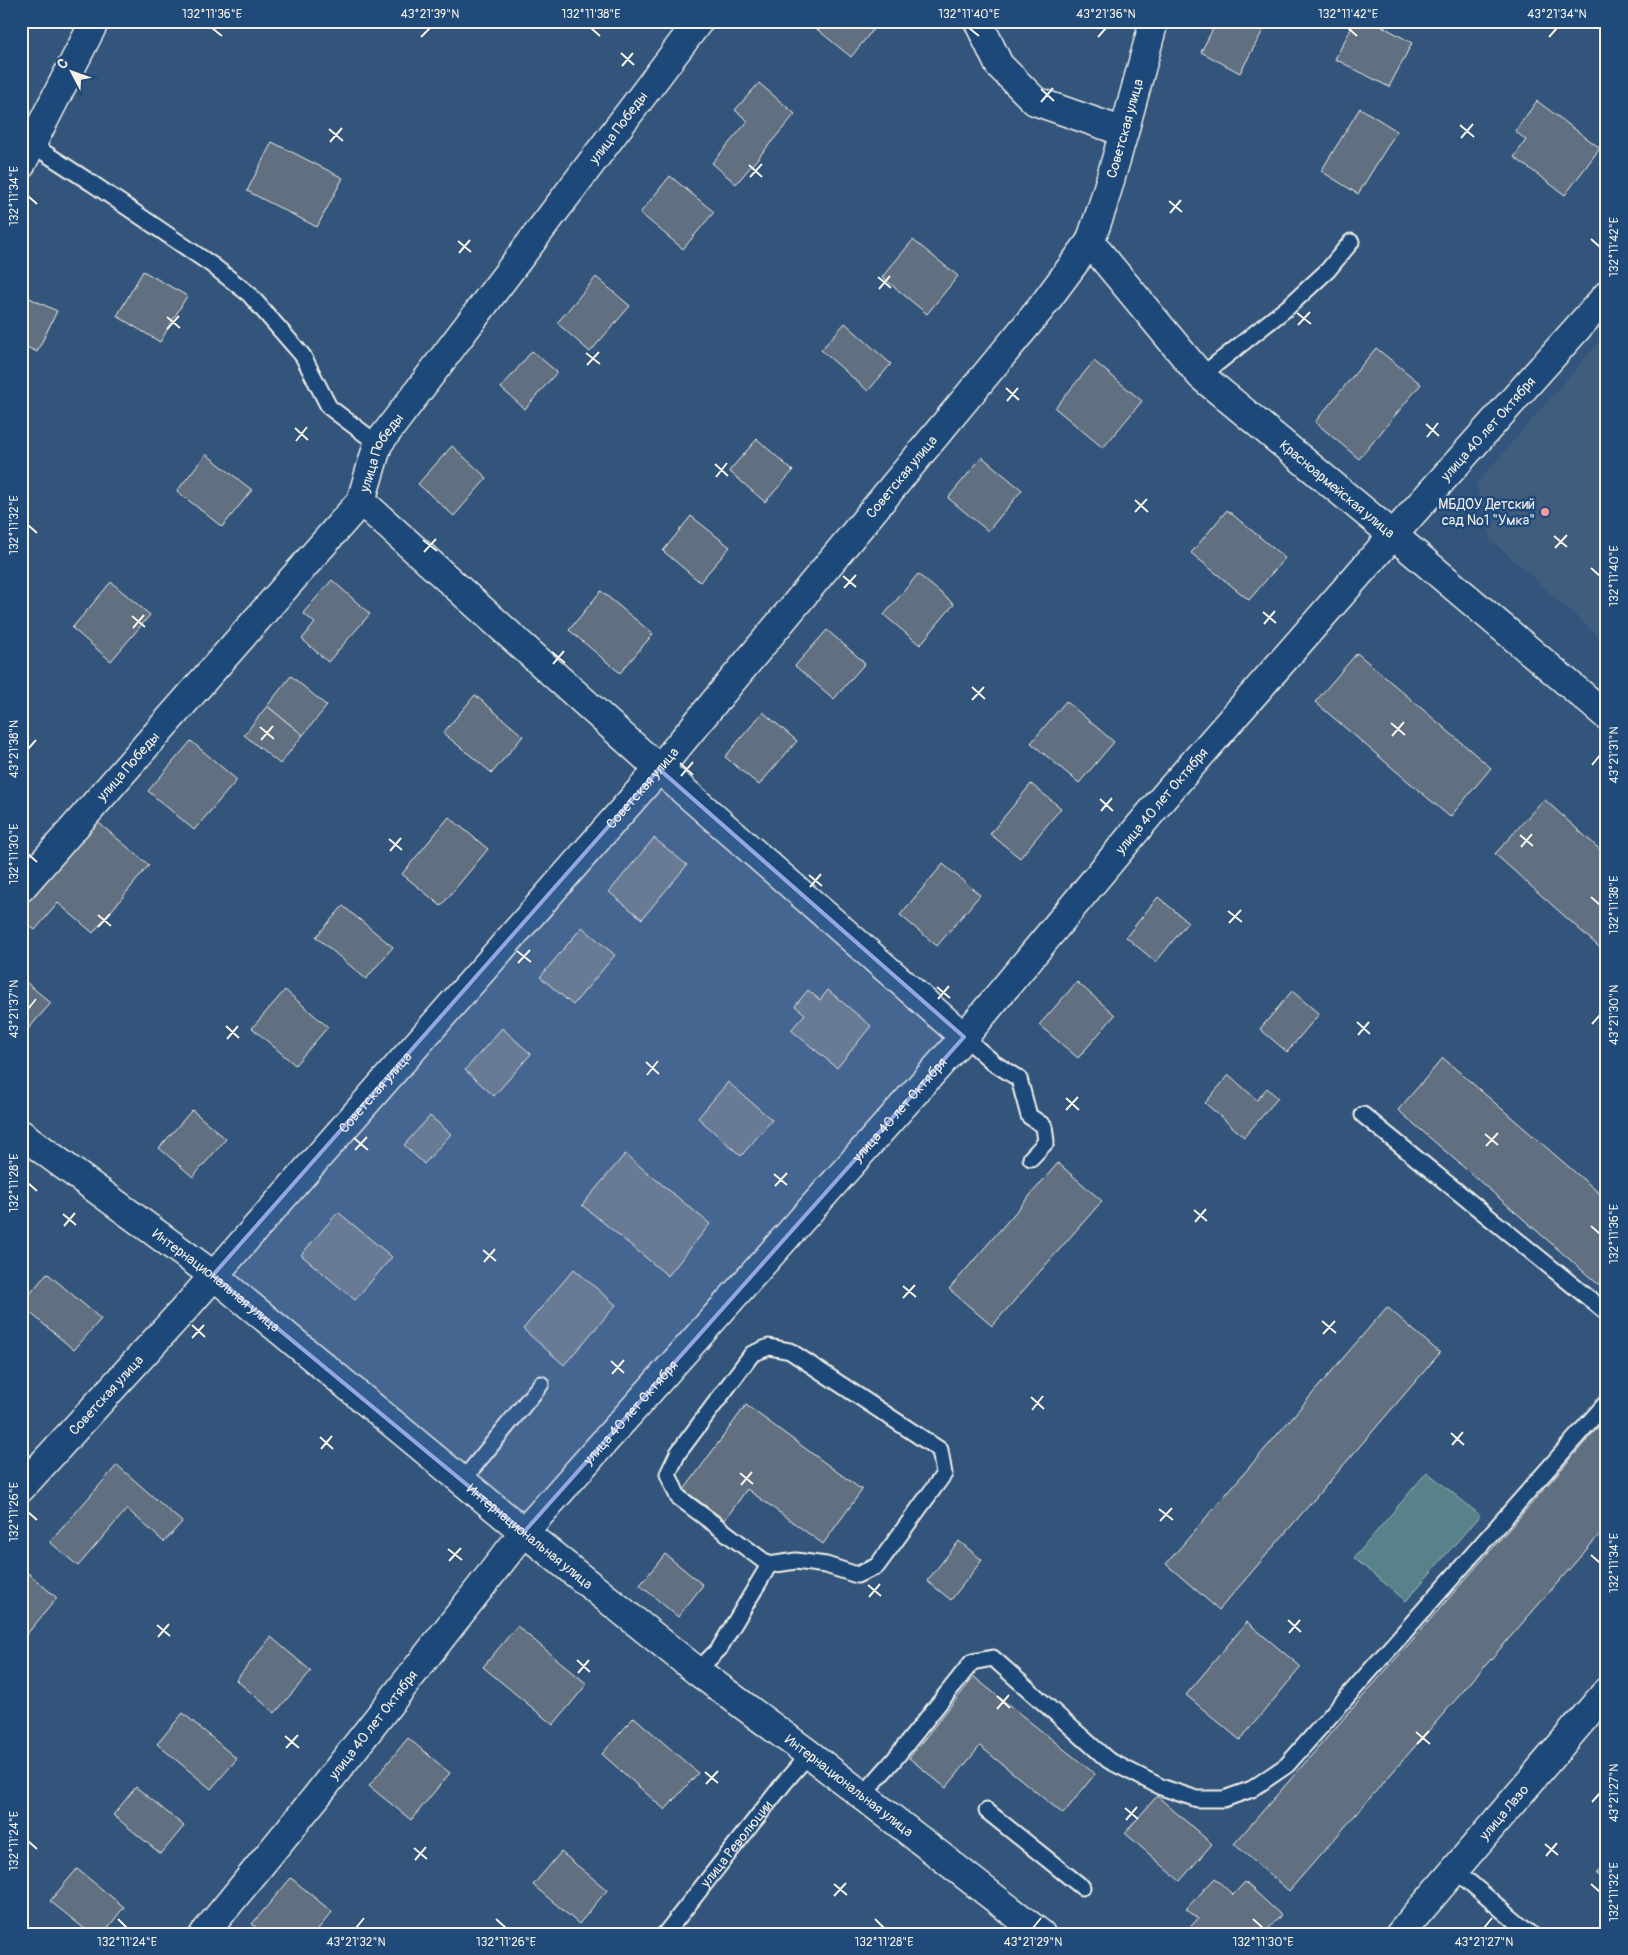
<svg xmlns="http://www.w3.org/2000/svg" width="1628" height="1955" font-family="Pangolin,sans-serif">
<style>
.built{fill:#415d7e}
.green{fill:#588289;stroke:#a6bab8}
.building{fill:#617081;stroke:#f4f1e8}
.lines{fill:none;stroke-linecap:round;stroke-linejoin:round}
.service-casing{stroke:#f4f1e8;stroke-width:19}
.minor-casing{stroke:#f4f1e8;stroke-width:31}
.secondary-casing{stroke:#f4f1e8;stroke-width:31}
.service{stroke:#1f4a7a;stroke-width:15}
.minor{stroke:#1f4a7a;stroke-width:28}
.secondary{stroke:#1f4a7a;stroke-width:28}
.marked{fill:#93a8e1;fill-opacity:0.2;stroke:#93a8e1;stroke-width:4;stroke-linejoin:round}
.ticks{fill:none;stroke:#f4f1e8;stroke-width:2}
.poi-dot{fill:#ff9aa2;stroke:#1f4a7a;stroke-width:2}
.labels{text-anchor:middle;stroke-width:5;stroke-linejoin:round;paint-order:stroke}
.street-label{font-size:14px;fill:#f4f1e8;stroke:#1f4a7a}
.poi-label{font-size:14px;fill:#f4f1e8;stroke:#1f4a7a;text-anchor:end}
.neatline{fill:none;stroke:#f4f1e8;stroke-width:2}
.ticks-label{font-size:12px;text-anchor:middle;fill:#f4f1e8}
</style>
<rect width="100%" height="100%" fill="#33557c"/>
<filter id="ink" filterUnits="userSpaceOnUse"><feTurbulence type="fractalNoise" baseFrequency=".02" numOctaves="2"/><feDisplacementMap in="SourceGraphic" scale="10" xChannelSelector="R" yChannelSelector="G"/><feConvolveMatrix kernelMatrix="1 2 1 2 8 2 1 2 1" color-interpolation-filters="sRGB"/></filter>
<g filter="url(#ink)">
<polygon class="built" points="1607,333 1607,644 1491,540 1476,484"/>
<polygon class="green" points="1427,1472 1480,1515 1406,1601 1354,1558"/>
<g class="building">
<polygon points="807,21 880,21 851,57"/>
<polygon points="1217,21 1268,21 1240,73 1201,52"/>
<polygon points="1355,21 1373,21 1412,43 1389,87 1335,59"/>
<polygon points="1607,55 1607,68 1600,63"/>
<polygon points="759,83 795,114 736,184 712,163 748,121 735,110"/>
<polygon points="1537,101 1600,148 1565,195 1514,157 1526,140 1515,131"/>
<polygon points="1360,108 1397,131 1358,194 1321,171"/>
<polygon points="272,142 343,178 317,227 247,191"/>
<polygon points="670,176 714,212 683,249 640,213"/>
<polygon points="913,240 958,276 927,314 882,277"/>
<polygon points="143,271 187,296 160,342 117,316"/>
<polygon points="596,277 630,306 590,352 557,323"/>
<polygon points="21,294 57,311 37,352 21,344"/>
<polygon points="845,323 891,364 868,391 821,350"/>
<polygon points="1376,348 1421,384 1359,459 1315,422"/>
<polygon points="532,351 557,372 525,409 501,388"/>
<polygon points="1094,361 1142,401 1103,448 1055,408"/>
<polygon points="757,439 793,471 765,502 729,471"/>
<polygon points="452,446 487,478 454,516 418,484"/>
<polygon points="206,454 252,490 222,527 177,491"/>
<polygon points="982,457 1022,490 988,531 948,498"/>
<polygon points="1227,510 1285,558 1249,600 1191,553"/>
<polygon points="691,516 730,547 700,582 663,551"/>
<polygon points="918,574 954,604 920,645 884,615"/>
<polygon points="332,580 370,614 328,662 302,639 315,623 303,613"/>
<polygon points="111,582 150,615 111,661 72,628"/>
<polygon points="601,591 653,634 620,673 569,630"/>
<polygon points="827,630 865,663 834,699 795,666"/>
<polygon points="1357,653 1491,768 1450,817 1315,702"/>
<polygon points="291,676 327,706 303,735 267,706"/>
<polygon points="475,695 523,736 492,773 443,733"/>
<polygon points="1066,701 1114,742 1079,783 1031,743"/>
<polygon points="267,706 303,735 280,764 244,735"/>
<polygon points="763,712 797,741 759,785 725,757"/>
<polygon points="191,741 237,780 194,830 148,791"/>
<polygon points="1031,784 1061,808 1020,858 990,834"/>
<polygon points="1544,799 1607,856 1607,954 1495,854"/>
<polygon points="88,814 149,865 93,933 58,903 35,930 21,919 21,894"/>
<polygon points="449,817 488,849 441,906 402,874"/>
<polygon points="654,838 687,865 642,919 609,892"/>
<polygon points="943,864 980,895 937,946 900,915"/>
<polygon points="1158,897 1188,922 1156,962 1126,937"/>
<polygon points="343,906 393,947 366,979 316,937"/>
<polygon points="582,927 615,955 573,1005 540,977"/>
<polygon points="21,978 51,1003 21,1037"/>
<polygon points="1077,982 1115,1015 1078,1058 1039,1025"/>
<polygon points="285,990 328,1027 295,1065 252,1028"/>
<polygon points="808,990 820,1000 828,990 871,1026 837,1068 791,1030 805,1014 795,1006"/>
<polygon points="1292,991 1319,1014 1287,1052 1260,1029"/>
<polygon points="502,1028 531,1054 494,1096 465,1070"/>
<polygon points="1443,1058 1607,1200 1607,1292 1398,1110"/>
<polygon points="1229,1075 1257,1100 1267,1088 1278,1098 1244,1137 1205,1103"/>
<polygon points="728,1082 772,1120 741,1156 698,1118"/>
<polygon points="192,1110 226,1139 193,1177 159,1148"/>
<polygon points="430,1116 451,1134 424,1164 404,1145"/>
<polygon points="625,1154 710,1224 668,1276 582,1205"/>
<polygon points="1058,1163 1102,1201 992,1326 949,1289"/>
<polygon points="338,1212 392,1257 355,1300 301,1255"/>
<polygon points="574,1269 616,1305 564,1365 523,1329"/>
<polygon points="47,1273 101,1319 74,1350 21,1305"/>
<polygon points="1387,1307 1440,1353 1219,1610 1166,1564"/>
<polygon points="746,1405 862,1490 823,1544 747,1489 725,1520 684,1490"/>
<polygon points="1607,1417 1607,1526 1289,1891 1234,1844"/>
<polygon points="117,1465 182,1522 164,1542 127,1509 78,1566 50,1542"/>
<polygon points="959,1541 982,1560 951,1600 927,1581"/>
<polygon points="665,1554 703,1585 678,1617 640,1585"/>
<polygon points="28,1573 57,1598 21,1641 21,1582"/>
<polygon points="1247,1622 1301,1667 1240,1740 1186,1695"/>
<polygon points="517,1626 587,1684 553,1725 483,1667"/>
<polygon points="271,1637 311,1671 275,1713 236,1680"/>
<polygon points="974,1677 1095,1774 1063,1814 980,1746 946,1788 909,1758"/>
<polygon points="183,1713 237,1759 211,1789 157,1744"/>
<polygon points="634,1717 698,1773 665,1810 602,1754"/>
<polygon points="408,1738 450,1773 411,1820 369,1786"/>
<polygon points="136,1787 184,1826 161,1854 113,1815"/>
<polygon points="1157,1796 1212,1844 1180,1881 1125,1833"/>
<polygon points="561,1852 607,1890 579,1924 533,1885"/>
<polygon points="1607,1863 1607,1882 1597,1874"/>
<polygon points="77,1869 124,1907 103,1934 91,1934 50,1901"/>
<polygon points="291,1878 332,1912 314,1934 264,1934 252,1924"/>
<polygon points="1215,1878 1233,1895 1245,1882 1281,1915 1264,1934 1189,1934 1186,1931 1198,1919 1186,1909"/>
</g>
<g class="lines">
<g class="service-casing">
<g id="service">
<polyline points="31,144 93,184 212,265 249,294 303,356 329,407 378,444"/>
<polyline points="1201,376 1288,307 1328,270 1351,242"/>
<polyline points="964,1037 994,1063 1019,1079 1029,1116 1044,1126 1046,1142 1031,1158"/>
<polyline points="1363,1115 1607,1313"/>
<polyline points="462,1481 541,1384"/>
<polyline points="697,1671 719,1649 769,1565 796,1561 826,1565 857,1575 877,1566 944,1474 940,1450 790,1351 769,1347 752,1354 678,1453 668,1474 678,1497 769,1565"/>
<polyline points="862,1796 893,1761 972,1662 993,1658 1108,1760 1161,1787 1197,1799 1224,1799 1252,1789 1287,1765 1607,1402"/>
<polyline points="987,1811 1082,1887"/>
<polyline points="1454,1869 1530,1934"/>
<path id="s1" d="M 665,1934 L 784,1783 L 809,1754"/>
</g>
</g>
<g class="minor-casing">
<g id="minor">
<polyline points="978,21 999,65 1035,101 1124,132"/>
<path id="s2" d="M 1090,242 L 1201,376 L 1393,535 L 1607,716"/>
<polyline points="361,501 659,769 964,1037"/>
<path id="s3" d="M 21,888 L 361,501 L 378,444 L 699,21"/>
<path id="s4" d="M 21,1488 L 188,1305 L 659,769 L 1041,308 L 1090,242 L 1102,208 L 1124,132 L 1154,21"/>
<path id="s5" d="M 204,1934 L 316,1797 L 524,1532 L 964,1037 L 1168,792 L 1393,535 L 1607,295"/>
</g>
</g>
<g class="secondary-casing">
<g id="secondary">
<polyline points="21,165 95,21"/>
<path id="s6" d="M 21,1134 L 213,1275 L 524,1532 L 697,1671 L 809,1754 L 1041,1934"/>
<path id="s7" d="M 1400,1934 L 1607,1691"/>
</g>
</g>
<use href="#service" class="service"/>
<use href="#minor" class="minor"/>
<use href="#secondary" class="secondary"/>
</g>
</g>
<path class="marked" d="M 659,769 L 964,1037 L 524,1532 L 213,1275 Z"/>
<path class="ticks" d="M 212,28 L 222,36M 591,28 L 600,36M 969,28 L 979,36M 1348,28 L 1357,36M 421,37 L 430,28M 1098,37 L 1106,28M 1549,37 L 1557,28M 621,53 L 634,65M 622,66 L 633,53M 1041,89 L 1054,101M 1041,102 L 1053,88M 1460,125 L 1474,137M 329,129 L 343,141M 1461,138 L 1473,124M 330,142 L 342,128M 749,165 L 762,177M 750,177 L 762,164M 28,196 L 37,204M 1169,201 L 1182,212M 1170,213 L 1181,200M 1591,239 L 1600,247M 458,241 L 471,252M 459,253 L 470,240M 878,277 L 891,288M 879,289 L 890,276M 1297,313 L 1311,324M 167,317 L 180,328M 1298,325 L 1310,312M 167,329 L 179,316M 586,353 L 600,364M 587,365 L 599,352M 1006,388 L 1019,400M 1007,401 L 1018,388M 1426,424 L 1439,436M 295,428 L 308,440M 1427,437 L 1438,423M 296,441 L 307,427M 715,464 L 728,476M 716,477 L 727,463M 1135,500 L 1148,512M 1135,512 L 1147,499M 28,525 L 37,533M 1554,536 L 1567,547M 423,540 L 437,551M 1555,548 L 1567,535M 424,552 L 436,539M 1591,568 L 1600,576M 843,576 L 856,587M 844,588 L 856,575M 1263,612 L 1276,623M 132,616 L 145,627M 1264,624 L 1275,611M 133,628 L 144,615M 552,652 L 565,663M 553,664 L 564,651M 972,687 L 985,699M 972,700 L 984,687M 1391,723 L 1405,735M 260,727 L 274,739M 1392,736 L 1404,722M 261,740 L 273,726M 28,749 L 36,740M 680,763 L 693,775M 1592,765 L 1600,755M 681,776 L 693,762M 1100,799 L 1113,811M 1101,811 L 1112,798M 1520,835 L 1533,846M 389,839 L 402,850M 1521,847 L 1532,834M 390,851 L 401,838M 28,854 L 37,862M 809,875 L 822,886M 810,887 L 821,874M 1591,897 L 1600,905M 1228,911 L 1242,922M 98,915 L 111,926M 1229,923 L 1241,910M 98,927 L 110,914M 517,951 L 531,962M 518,963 L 530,950M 937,987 L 950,998M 938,999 L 949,986M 28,1009 L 36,999M 1357,1022 L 1370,1034M 1592,1024 L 1600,1015M 226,1026 L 239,1038M 1358,1035 L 1369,1022M 227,1039 L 238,1026M 646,1062 L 659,1074M 647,1075 L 658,1061M 1066,1098 L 1079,1110M 1066,1110 L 1078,1097M 1485,1134 L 1498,1145M 354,1138 L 368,1150M 1486,1146 L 1498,1133M 355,1150 L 367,1137M 774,1174 L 787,1185M 28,1183 L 37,1191M 775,1186 L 787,1173M 1194,1210 L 1207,1221M 63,1214 L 76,1225M 1195,1222 L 1206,1209M 64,1226 L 75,1213M 1591,1226 L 1600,1234M 483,1250 L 496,1261M 484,1262 L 495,1249M 903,1286 L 916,1297M 903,1298 L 915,1285M 1322,1321 L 1336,1333M 192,1325 L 205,1337M 1323,1334 L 1335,1321M 192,1338 L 204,1325M 611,1361 L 624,1373M 612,1374 L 624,1360M 1031,1397 L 1044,1409M 1032,1410 L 1043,1396M 1451,1433 L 1464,1445M 320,1437 L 333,1449M 1452,1445 L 1463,1432M 321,1449 L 332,1436M 740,1473 L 753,1484M 741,1485 L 752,1472M 1159,1509 L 1173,1520M 28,1512 L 37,1520M 1160,1521 L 1172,1508M 448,1549 L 462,1560M 1591,1555 L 1600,1563M 449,1561 L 461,1548M 868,1585 L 881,1596M 869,1597 L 880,1584M 1288,1620 L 1301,1632M 157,1625 L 170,1636M 1289,1633 L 1300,1620M 158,1637 L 169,1624M 577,1660 L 590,1672M 578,1673 L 589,1660M 997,1696 L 1010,1708M 997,1709 L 1009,1695M 1416,1732 L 1430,1744M 285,1736 L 299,1748M 1417,1744 L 1429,1731M 286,1748 L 298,1735M 705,1772 L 718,1783M 706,1784 L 718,1771M 1592,1802 L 1600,1793M 1125,1808 L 1138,1819M 1126,1820 L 1137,1807M 28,1841 L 37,1849M 1545,1844 L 1558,1855M 414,1848 L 427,1859M 1546,1856 L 1557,1843M 415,1860 L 426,1847M 834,1884 L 847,1895M 1591,1884 L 1600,1892M 834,1896 L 846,1883M 118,1919 L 127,1928M 496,1919 L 506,1928M 875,1919 L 884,1928M 1253,1919 L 1263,1928M 356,1928 L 364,1918M 1033,1928 L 1041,1918M 1484,1928 L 1492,1918"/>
<circle class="poi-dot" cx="1545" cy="512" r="5"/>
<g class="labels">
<g class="street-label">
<text dy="5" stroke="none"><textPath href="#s3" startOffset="972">улица Победы</textPath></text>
<text dy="5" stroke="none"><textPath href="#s4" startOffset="1761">Советская улица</textPath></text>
<text dy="5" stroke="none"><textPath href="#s5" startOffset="1979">улица 40 лет Октября</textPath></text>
<text dy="5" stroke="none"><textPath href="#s3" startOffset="568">улица Победы</textPath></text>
<text dy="5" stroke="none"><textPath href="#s4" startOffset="1341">Советская улица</textPath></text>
<text dy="5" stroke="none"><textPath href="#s2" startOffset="351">Красноармейская улица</textPath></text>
<text dy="5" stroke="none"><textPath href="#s3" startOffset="162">улица Победы</textPath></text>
<text dy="5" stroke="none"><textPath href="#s4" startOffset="936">Советская улица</textPath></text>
<text dy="5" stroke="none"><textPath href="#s5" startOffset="1484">улица 40 лет Октября</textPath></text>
<text dy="5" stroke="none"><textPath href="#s4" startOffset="531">Советская улица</textPath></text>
<text dy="5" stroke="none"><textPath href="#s5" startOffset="1079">улица 40 лет Октября</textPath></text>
<text dy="5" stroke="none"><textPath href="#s6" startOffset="244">Интернациональная улица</textPath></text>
<text dy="5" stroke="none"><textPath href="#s4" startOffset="126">Советская улица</textPath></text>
<text dy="5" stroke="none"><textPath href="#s5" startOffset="674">улица 40 лет Октября</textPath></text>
<text dy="5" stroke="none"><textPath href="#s6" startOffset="649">Интернациональная улица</textPath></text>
<text dy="5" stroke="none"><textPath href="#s5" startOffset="269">улица 40 лет Октября</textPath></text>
<text dy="5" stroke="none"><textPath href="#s6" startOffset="1054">Интернациональная улица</textPath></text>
<text dy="5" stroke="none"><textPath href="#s7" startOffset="160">улица Лазо</textPath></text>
<text dy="5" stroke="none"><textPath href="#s1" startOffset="115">улица Революции</textPath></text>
</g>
<g class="poi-label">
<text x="1535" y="509">МБДОУ Детский<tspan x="1535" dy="16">сад №1 "Умка"</tspan></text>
</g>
</g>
<rect width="1628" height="1955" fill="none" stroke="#1f4a7a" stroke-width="55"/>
<g transform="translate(72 72) rotate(311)" stroke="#1f4a7a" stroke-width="4" paint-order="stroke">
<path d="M0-4L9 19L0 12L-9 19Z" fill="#f4f1e8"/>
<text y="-8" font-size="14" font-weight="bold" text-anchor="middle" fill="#f4f1e8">С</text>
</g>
<rect x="28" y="28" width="1572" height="1900" class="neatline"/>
<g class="ticks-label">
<text x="212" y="18">132°11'36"E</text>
<text x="430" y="18">43°21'39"N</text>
<text x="591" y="18">132°11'38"E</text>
<text x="969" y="18">132°11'40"E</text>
<text x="1106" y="18">43°21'36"N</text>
<text x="1348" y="18">132°11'42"E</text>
<text x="1557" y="18">43°21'34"N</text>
<text transform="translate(14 196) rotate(-90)" y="4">132°11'34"E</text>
<text transform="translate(1614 247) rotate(-90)" y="4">132°11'42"E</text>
<text transform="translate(14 525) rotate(-90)" y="4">132°11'32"E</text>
<text transform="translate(1614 576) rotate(-90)" y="4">132°11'40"E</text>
<text transform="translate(14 749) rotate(-90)" y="4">43°21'38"N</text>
<text transform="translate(1614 755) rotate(-90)" y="4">43°21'31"N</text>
<text transform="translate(14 854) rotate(-90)" y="4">132°11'30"E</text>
<text transform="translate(1614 905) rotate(-90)" y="4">132°11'38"E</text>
<text transform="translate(14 1009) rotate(-90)" y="4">43°21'37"N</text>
<text transform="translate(1614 1015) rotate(-90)" y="4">43°21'30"N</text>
<text transform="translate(14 1183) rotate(-90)" y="4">132°11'28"E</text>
<text transform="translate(1614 1234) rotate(-90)" y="4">132°11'36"E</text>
<text transform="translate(14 1512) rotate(-90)" y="4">132°11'26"E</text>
<text transform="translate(1614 1563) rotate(-90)" y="4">132°11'34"E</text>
<text transform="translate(1614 1793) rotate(-90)" y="4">43°21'27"N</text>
<text transform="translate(14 1841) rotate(-90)" y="4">132°11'24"E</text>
<text transform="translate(1614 1892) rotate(-90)" y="4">132°11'32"E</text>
<text x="127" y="1946">132°11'24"E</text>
<text x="356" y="1946">43°21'32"N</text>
<text x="506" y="1946">132°11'26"E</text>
<text x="884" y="1946">132°11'28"E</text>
<text x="1033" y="1946">43°21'29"N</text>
<text x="1263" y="1946">132°11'30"E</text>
<text x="1484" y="1946">43°21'27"N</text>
</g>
</svg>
